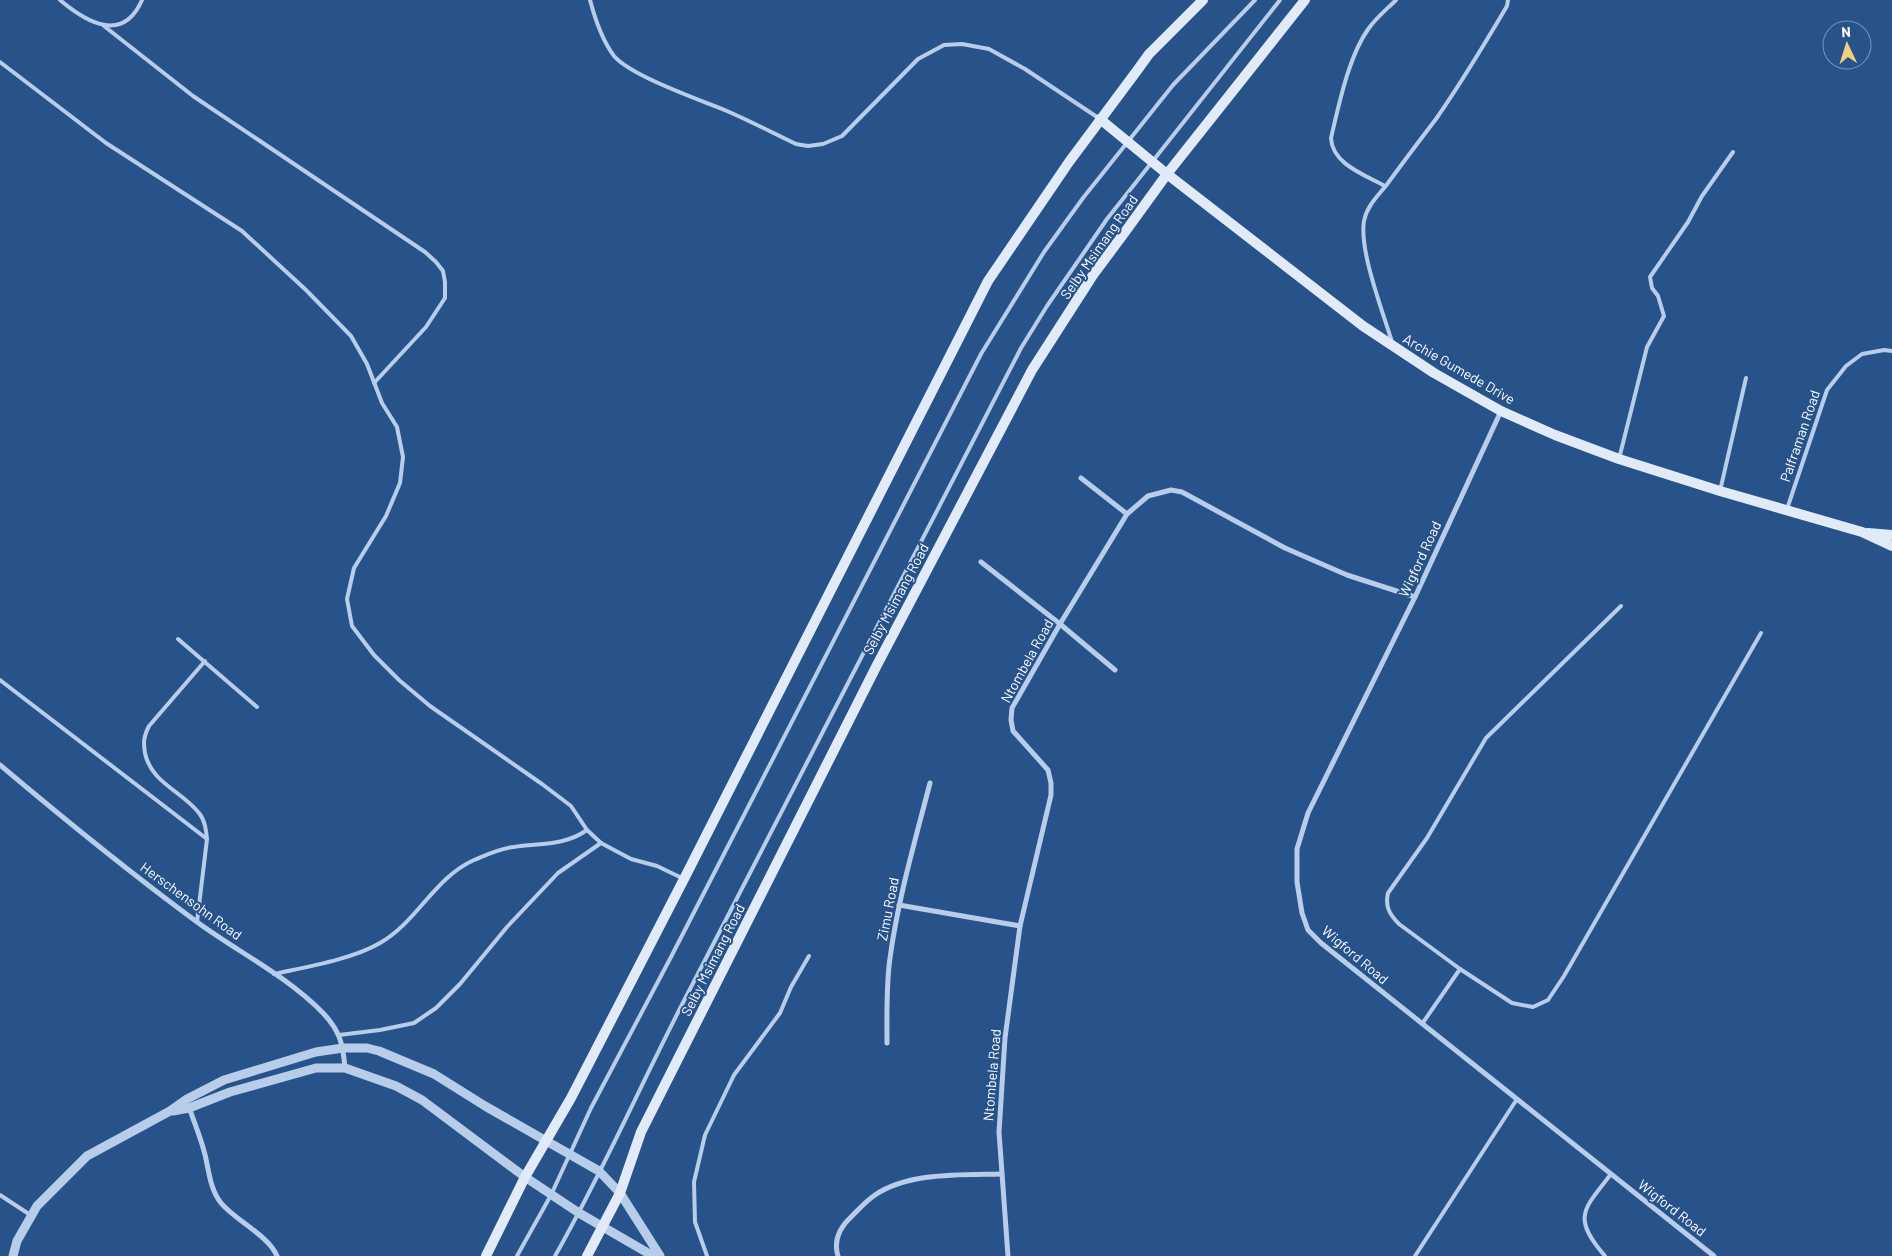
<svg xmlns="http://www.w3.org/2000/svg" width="1892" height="1256" font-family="Barlow,sans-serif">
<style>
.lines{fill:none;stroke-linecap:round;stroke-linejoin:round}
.service{stroke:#b7cde9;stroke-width:4}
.minor{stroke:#b7cde9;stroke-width:5}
.tertiary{stroke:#b7cde9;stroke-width:9}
.secondary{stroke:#e1ebf8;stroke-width:10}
.labels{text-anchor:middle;stroke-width:4;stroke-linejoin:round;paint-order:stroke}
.street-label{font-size:14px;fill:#fff;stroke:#28528a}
</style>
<rect width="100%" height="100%" fill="#28528a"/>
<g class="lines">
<g class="service">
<path d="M 60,0 C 86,22 123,44 142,0"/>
<path d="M 590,0 C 595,19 602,40 614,56 C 631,76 700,100 727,111 C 750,121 773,133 796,144 L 808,146 L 823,144 L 842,136 L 918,59 L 944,45 L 962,44 L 989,49 L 1025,69 L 1100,119"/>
<polyline points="104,26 193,96 425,252 436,262 443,271 445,282 445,298 426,327 374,383"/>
<polyline points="0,62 106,143 242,231 306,290 351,336 367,364 382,403 397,427 403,457 400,483 386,516 354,568 347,599 352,626 374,655 399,680 430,706 542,784 571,806 587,830 601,843"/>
<path d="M 1385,186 C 1365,175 1332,164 1331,138 C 1339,104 1349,55 1369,28 C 1376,18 1387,9 1396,0"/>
<path d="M 1392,342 C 1383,312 1359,251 1364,221 C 1367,205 1379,195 1388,183 C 1404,161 1420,140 1436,119 C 1461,83 1484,45 1507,6 L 1508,0"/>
<polyline points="1619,459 1647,347 1664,316 1658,296 1652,288 1650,277 1688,222 1702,196 1733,152"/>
<polyline points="1720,491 1746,378"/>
<polyline points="1787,509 1827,390 1846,366 1862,354 1884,350 1892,351"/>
<polyline points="178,639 257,707"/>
<polyline points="0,680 207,839"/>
<path d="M 197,922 L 207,839 C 206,830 205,820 199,813 C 182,791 151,783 145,753 C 143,742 144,736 149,726 L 205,661"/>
<path d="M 1460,969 L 1399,924 C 1389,914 1385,906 1388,893 L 1427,838 L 1486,738 L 1621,606"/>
<path d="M 274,974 C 306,967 353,959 380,943 C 417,922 434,878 474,860 C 486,855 501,848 514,847 C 541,843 564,846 587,830"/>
<polyline points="1422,1024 1460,969 1512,1003 1533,1007 1548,1000 1564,976 1761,633"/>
<polyline points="339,1035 380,1030 414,1023 436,1008 460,984 507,927 558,873 601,843 631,859 657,866 684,879"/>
<polyline points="0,1195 32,1216"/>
<polyline points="517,1256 551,1195 591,1108 671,957 981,354 1044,252 1083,198 1173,85 1255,0"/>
<path d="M 555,1256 C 604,1170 643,1079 689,991 C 799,777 911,563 1021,348 L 1047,306 L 1107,219 L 1280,0"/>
<polyline points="707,1256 695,1222 694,1182 705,1135 734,1075 780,1013 791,987 809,956"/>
<polyline points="1415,1256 1517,1099"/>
<path d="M 1605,1256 C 1571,1217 1584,1209 1611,1174"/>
</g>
<g class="minor">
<polyline points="1501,411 1415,597 1308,813 1297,849 1297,882 1302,913 1308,930 1321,943 1714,1256"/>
<polyline points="1081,478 1127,514"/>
<polyline points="981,562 1060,624 1115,670"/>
<path d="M 0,765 C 64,819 129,872 197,922 C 238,952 287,976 323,1013 C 340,1031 343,1044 345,1068"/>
<polyline points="899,905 1020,926"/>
<path d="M 887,1043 C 887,1015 886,986 890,958 C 898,899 915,841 930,783"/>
<path d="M 189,1107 C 194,1122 200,1136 204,1151 C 209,1168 209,1188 221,1203 C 236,1221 268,1235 277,1256"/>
<path d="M 838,1256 C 833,1240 840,1227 852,1216 C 859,1209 866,1201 875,1195 C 909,1172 962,1175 1002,1174"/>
<polyline points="1008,1256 999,1132 1005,1038 1020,926 1051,795 1051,783 1048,770 1013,731 1011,720 1012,708 1060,624 1127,514 1148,496 1171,490 1182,492 1285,548 1347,575 1415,597"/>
</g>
<g class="tertiary">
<polyline points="173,1111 189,1108 230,1092 316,1068 345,1068 396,1086 422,1100 525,1177 579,1213 653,1256"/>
<polyline points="13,1256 17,1241 37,1206 87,1156 170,1111 187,1099 224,1080 316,1052 343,1048 367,1048 379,1051 434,1074 485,1106 599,1171 620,1193 660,1256"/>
</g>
<g class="secondary">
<polyline points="1100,119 1167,174 1363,326 1434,373 1501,411 1555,435 1619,459 1720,491 1862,532 1892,546"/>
<polyline points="1868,533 1892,535"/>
<polyline points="486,1256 525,1177 571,1098 684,879 988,281 1069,162 1136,72 1149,54 1203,0"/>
<polyline points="587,1256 620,1193 641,1132 877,665 1032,370 1093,275 1125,232 1167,174 1305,0"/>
</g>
</g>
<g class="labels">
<g class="street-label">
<text transform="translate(1099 247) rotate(-55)" y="5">Selby Msimang Road</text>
<text transform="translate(1459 369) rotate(30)" y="5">Archie Gumede Drive</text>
<text transform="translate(1800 436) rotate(-71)" y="5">Palframan Road</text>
<text transform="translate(1420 559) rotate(-65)" y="5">Wigford Road</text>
<text transform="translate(896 599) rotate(-62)" y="5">Selby Msimang Road</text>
<text transform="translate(1027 661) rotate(-61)" y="5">Ntombela Road</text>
<text transform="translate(191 901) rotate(36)" y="5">Herschensohn Road</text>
<text transform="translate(888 909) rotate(-79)" y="5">Zimu Road</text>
<text transform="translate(1355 955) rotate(40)" y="5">Wigford Road</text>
<text transform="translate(713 960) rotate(-63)" y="5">Selby Msimang Road</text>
<text transform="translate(992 1075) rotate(-85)" y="5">Ntombela Road</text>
<text transform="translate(1672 1208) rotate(38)" y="5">Wigford Road</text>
</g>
</g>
<g transform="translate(1847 45) rotate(356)"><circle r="24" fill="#28528a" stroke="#7e97b9"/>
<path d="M0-4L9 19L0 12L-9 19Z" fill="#f1d17d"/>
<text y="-8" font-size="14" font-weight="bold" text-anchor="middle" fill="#ffffff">N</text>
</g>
</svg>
